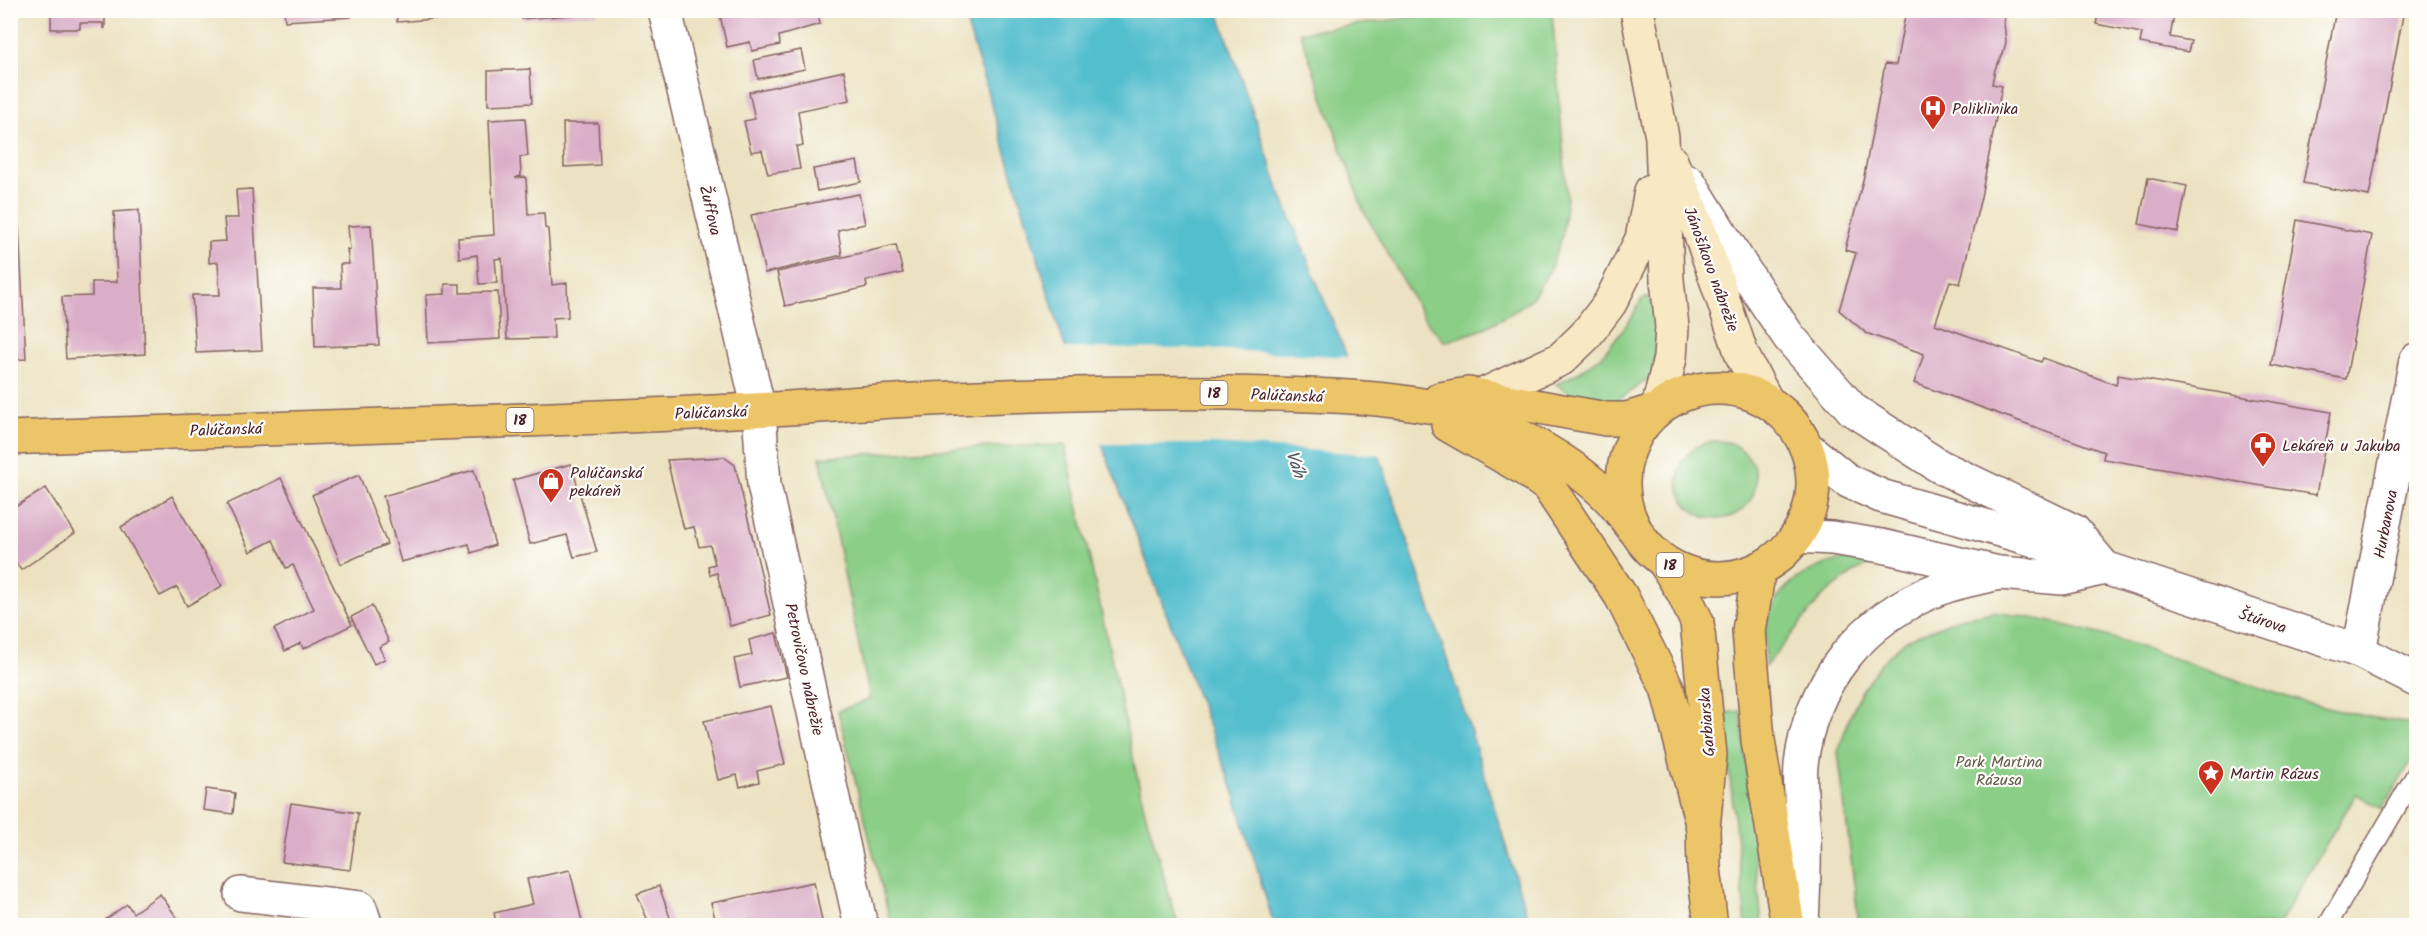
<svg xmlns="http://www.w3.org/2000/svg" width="2427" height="936" font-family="Kalam,sans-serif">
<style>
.green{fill:#8ace87;stroke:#6a7659;stroke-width:1.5}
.water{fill:#53bece;stroke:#4e6e7c;stroke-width:1.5}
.pier{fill:#ece2c1}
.building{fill:#daadc8}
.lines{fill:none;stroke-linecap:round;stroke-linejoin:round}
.service-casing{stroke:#836360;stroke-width:21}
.minor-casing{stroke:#836360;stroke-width:36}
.secondary-casing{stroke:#836360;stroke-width:36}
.primary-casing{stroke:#836360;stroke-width:36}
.service{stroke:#fff;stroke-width:18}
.minor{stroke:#fff;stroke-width:33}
.secondary{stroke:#f8e8c3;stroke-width:33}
.primary{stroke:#edc569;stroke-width:33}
.labels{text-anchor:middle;stroke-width:4.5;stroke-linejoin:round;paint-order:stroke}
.shield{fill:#fdfcf7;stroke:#806168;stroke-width:1.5}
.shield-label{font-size:15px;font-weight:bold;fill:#4a1f2b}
.poi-label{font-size:16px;fill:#4a1f2b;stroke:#fdfcf7;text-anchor:start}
.street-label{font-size:16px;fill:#4a1f2b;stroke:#fdfcf7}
.park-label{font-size:16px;fill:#605c4b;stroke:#fdfcf7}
.water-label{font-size:18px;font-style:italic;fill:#4d5764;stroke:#fdfcf7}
</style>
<rect width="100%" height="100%" fill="#fdfcf7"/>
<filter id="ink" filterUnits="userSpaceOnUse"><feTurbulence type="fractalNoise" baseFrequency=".0167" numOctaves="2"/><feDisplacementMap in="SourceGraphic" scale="12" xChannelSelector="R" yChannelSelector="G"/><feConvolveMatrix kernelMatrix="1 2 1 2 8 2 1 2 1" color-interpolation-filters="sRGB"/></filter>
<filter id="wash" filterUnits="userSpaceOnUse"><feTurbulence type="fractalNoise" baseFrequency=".008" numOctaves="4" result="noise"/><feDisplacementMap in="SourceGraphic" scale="24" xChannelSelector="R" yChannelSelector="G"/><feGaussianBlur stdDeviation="1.35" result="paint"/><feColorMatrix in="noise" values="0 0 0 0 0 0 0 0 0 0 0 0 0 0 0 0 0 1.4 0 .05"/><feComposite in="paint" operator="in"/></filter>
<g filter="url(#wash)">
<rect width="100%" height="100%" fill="#ece2c1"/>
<g class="green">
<polygon points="1467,10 1552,11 1567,196 1562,237 1550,270 1532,298 1513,312 1481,330 1445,342 1425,320 1363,210 1300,32"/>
<path d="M 1647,297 C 1666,316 1655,351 1652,376 C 1645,381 1616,403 1609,404 C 1594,408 1568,393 1556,384 L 1578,373 L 1602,356 L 1631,319 L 1641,300 Z"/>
<circle cx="1717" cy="480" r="39"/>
<polygon points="1065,445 1144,808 1178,925 891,925 838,711 870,699 820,457 959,448"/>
<path d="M 1857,557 L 1876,561 L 1853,573 L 1821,598 L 1765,667 C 1765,653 1764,638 1766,625 C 1775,581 1817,563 1857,557 Z"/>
<path d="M 1992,612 C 2100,624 2200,671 2304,702 C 2340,713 2379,718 2416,725 L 2416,754 L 2382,809 L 2356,794 L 2278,925 L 1859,925 L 1838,752 L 1849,719 L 1861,692 L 1881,663 L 1906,640 L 1960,618 Z"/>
<polygon points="1741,711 1762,925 1746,925 1723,713"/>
</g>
<polygon class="water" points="963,11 1218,11 1280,192 1344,349 1470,729 1530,925 1274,925 1233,790 1063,341"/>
<polygon class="pier" points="1063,348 1208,349 1349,357 1382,455 1215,444 1099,444"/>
<g id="blocks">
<g class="building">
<polygon points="51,10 105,10 105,28 103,28 103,23 80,23 80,29 51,29"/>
<polygon points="284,10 351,10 351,17 285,21"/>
<polygon points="397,10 470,10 470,16 397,22"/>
<polygon points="522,10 598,10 598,13 522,19"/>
<polygon points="742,10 817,10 820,24 779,36 780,45 752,51 750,42 727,47 720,15"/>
<polygon points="1906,10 2006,10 2004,23 2006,42 2003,54 1995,69 1992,84 2002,86 1981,197 1960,284 1950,281 1935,324 2041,362 2043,358 2116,385 2118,375 2331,412 2316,495 2103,459 2104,452 1914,383 1924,354 1866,333 1839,310 1856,253 1845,250 1864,176 1885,64 1896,65"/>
<polygon points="2099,10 2175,10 2170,37 2191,41 2188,52 2140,43 2142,33 2096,24"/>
<polygon points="2336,10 2404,10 2369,196 2303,183"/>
<polygon points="801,50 805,69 758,79 754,60"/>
<polygon points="530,69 532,103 488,105 488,71"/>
<polygon points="844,71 850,100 798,111 803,146 796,146 800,169 768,174 762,150 751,152 744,121 755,119 749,92"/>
<polygon points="525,118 528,156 520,157 521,176 515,178 526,177 528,214 544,213 545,228 548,229 552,285 567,283 568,317 553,318 554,338 507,339 502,258 495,259 497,283 479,284 477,255 459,258 458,238 494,235 489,120"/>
<polygon points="563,123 598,123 600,165 564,167"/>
<polygon points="857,161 861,182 817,191 813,169"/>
<polygon points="2148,178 2187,186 2178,232 2139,224"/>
<polygon points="252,189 262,350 196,353 192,295 220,295 218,262 209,263 209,242 226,241 224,218 238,218 236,190"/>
<polygon points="859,194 865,224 838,230 842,255 765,273 751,215"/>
<polygon points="139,210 145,354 66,359 62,297 92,296 92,282 117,282 114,212"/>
<polygon points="2297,220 2372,235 2346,379 2271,365"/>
<polygon points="371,225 379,345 315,347 313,288 341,288 340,264 349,264 347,249 350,250 348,226"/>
<polygon points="19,227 26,359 10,360 10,228"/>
<polygon points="896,245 903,273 866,281 867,287 785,306 777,272"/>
<polygon points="445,284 460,284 460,293 498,292 500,339 428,343 426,295 445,294"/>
<polygon points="724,457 735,465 771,615 730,626 717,573 710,575 708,566 715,564 710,545 699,547 694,527 684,529 667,460"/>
<polygon points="571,464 597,552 574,557 567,535 530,544 513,480"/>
<polygon points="474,470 495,545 471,553 469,544 401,562 383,496"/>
<polygon points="359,475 387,544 341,564 312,495"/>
<polygon points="281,478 352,625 303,649 301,643 285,651 274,629 314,609 293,565 286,568 273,540 250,552 227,504"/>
<polygon points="46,488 75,533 21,570 10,554 10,510"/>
<polygon points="172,496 222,586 187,606 177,587 160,596 121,527"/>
<polygon points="372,606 389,642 379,647 385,659 374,664 351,617"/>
<polygon points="776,633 787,677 740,687 734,659 752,655 749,640"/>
<polygon points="771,706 785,764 757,771 759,782 740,787 737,775 718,780 704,721"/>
<polygon points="206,789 235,793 233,814 203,810"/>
<polygon points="291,803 358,813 350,870 282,862"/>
<polygon points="570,870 583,926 497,926 494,913 533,904 527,879"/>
<polygon points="814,882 823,926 753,926 751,920 733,923 734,926 717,926 711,903"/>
<polygon points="659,886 673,926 650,926 637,894"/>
<polygon points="160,894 183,926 103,926 101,923 127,904 133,913"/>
</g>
</g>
</g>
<g filter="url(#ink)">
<use href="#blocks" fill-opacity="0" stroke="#836360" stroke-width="1.5"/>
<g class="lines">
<g class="service-casing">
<polyline id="service" points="2327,926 2416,774"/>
</g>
<g class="minor-casing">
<g id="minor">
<polyline points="665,10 759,410 764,485 861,926"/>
<polyline points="1689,182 1743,269 1789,337 1853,410 1939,466 2074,531 2104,567"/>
<polyline points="1806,447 1848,481 1881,496 2034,540 2105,568 2359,651 2416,680"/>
<polyline points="1797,536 1832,538 1882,546 1999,573 2062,578 2105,568"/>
<polyline points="2359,651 2416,360"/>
<polyline points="241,894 360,908 366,926"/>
<path d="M 1802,926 C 1803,896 1805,868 1804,838 C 1803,815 1799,789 1801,765 C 1810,682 1863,617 1941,588 C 1959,581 1980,578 1999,573"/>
</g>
</g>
<g class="secondary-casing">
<g id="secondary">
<polyline points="1637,10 1662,137 1667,280 1672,327 1670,358 1658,408"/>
<polyline points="1671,161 1701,235 1742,355 1766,400"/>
<polyline points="1481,396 1561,359 1585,336 1610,303 1642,239 1651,191"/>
</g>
</g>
<g class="primary-casing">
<g id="primary">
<circle cx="1718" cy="483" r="95"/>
<polyline points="1440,399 1468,394 1606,419 1627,419 1653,411"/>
<polyline points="1448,425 1523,468 1548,486 1621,596 1667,688 1703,828"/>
<path d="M 10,438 C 258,428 507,423 754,410 C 813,407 871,402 930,399 C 1030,394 1130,392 1231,393 C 1306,395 1390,394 1464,414 C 1510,426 1574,463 1608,497 C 1617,506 1625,518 1634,529"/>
<polyline points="1665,563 1683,592 1697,622 1710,755 1703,828 1704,868 1711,926"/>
<polyline points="1759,569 1749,631 1758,740 1788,926"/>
</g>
</g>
<use href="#service" class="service"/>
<use href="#minor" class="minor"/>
<use href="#secondary" class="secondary"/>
<use href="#primary" class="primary"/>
</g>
</g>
<defs>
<g id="hospital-pin" transform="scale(1.35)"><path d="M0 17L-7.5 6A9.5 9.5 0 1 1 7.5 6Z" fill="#c8321e" stroke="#fdfcf7"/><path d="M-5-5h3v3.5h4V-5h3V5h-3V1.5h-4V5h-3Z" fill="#fff"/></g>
<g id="pharmacy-pin" transform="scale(1.35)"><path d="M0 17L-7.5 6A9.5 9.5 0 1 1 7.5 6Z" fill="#c8321e" stroke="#fdfcf7"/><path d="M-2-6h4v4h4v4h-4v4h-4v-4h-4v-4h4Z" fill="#fff"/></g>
<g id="shop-pin" transform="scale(1.35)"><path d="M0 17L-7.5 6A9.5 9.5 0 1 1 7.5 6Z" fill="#c8321e" stroke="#fdfcf7"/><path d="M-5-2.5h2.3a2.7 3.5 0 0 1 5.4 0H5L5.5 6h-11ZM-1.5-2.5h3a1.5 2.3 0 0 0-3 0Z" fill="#fff"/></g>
<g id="sight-pin" transform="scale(1.35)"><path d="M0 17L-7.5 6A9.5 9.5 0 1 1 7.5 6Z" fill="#c8321e" stroke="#fdfcf7"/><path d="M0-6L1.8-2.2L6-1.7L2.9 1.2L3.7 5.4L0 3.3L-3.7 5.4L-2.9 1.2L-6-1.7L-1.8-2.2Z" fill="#fff"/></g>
</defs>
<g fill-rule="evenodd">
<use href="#hospital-pin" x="1933" y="108"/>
<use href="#pharmacy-pin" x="2263" y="445"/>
<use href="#shop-pin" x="551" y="481"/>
<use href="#sight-pin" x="2211" y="773"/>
</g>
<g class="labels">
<g class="shield">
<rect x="1200.5" y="381" width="27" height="24" rx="4.5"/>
<rect x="506.5" y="408" width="27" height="24" rx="4.5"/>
<rect x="1656.5" y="553" width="27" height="24" rx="4.5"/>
</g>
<g class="shield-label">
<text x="1214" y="398">18</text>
<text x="520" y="425">18</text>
<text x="1670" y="570">18</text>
</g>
<g class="poi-label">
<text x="1952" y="114">Poliklinika</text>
<text x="2282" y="451">Lekáreň u Jakuba</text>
<text x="570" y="478">Palúčanská<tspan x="570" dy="18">pekáreň</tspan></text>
<text x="2230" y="779">Martin Rázus</text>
</g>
<g class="street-label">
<text transform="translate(711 210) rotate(77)" y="6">Žuffova</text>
<text transform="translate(1712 269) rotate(70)" y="6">Jánošíkovo nábrežie</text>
<text transform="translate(1287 395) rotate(2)" y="6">Palúčanská</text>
<text transform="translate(711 412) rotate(-2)" y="6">Palúčanská</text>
<text transform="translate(226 429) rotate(-2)" y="6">Palúčanská</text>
<text transform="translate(2385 524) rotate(-79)" y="6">Hurbanova</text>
<text transform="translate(2263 620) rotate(18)" y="6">Štúrova</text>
<text transform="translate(805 669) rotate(78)" y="6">Petrovičovo nábrežie</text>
<text transform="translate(1706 722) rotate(-94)" y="6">Garbiarska</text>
</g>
<g class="park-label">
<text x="1999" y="767">Park Martina<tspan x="1999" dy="18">Rázusa</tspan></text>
</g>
<g class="water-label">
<text transform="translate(1296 464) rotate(72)" y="6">Váh</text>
</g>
</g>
<rect width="2427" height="936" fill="none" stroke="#fdfcf7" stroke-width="36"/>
</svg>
